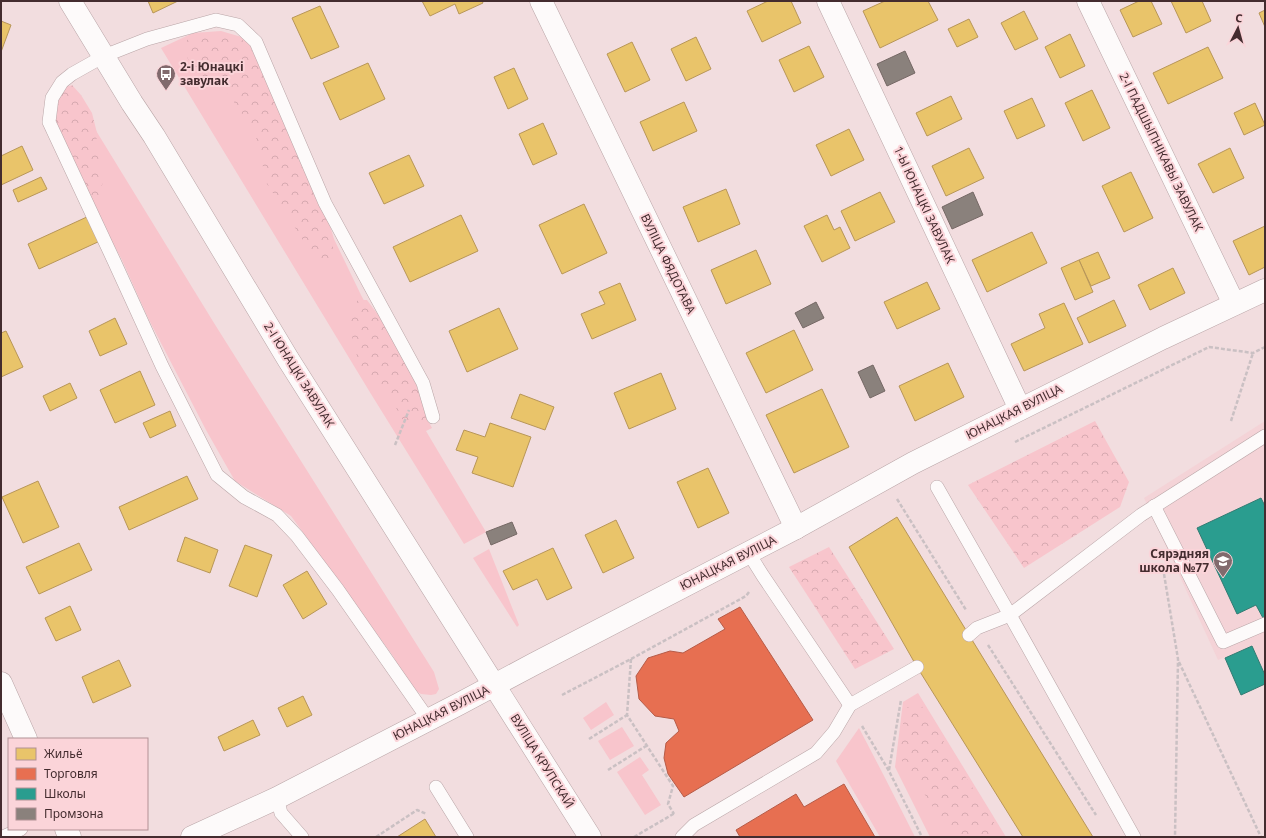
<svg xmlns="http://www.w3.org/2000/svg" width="1266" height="838" font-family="'Noto Sans',sans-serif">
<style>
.built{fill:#f4d3d7}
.grass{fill:#f8c5cc}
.forest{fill:url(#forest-crowns)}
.homes{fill:#e9c46a;stroke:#b89658}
.shops{fill:#e76f51;stroke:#b65b47}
.schools{fill:#2a9d8f;stroke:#327b72}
.industry{fill:#8a817c;stroke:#756865}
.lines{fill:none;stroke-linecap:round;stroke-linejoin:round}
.lane-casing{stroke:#b9a5a7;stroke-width:14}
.street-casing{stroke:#b9a5a7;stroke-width:23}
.secondary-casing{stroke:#b9a5a7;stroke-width:23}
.path{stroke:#cac0c3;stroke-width:2.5;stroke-dasharray:4 2;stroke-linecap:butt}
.lane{stroke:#fdfafa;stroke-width:13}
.street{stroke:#fdfafa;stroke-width:22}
.secondary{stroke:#fdfafa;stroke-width:22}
.labels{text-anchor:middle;stroke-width:4;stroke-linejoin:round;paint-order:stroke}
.poi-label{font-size:12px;font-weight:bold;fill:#442c2f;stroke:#fbd4d9;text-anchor:start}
.street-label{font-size:12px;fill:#442c2f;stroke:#fbd4d9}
</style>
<defs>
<pattern id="forest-crowns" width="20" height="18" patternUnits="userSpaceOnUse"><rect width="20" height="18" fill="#f8c5cc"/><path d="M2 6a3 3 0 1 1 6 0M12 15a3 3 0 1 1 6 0" fill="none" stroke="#d6a9b0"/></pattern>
</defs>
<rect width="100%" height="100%" fill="#f2dddf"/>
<polygon class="built" points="1265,421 1265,675 1252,646 1218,660 1144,498"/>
<g class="grass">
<polygon points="221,31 245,38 259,54 324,206 334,239 361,295 432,428 426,431 486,532 464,544 371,394 161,48 193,33"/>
<polygon points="68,85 214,323 434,672 439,689 436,694 431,695 421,694 410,687 393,656 291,516 235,481 206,430 148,318 122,260 88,197 57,98"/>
<polygon points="489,549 519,625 517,627 473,558"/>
<polygon points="918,693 1006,837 930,837 895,767 903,702"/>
<polygon points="606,702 614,715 591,730 583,718"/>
<polygon points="622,727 634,746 610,760 598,741"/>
<polygon points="859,728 883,774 915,837 880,837 836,761"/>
<polygon points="640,757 649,770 642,775 661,805 645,815 617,772"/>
</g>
<g class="forest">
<polygon points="220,33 245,41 258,56 323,207 334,252 328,262 317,262 267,184 255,133 227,92 193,69 182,47 191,35"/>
<polygon points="72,85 81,95 92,113 97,133 96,145 103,181 99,199 94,203 89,196 55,123 58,98 65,88"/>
<polygon points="358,300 367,300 391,332 411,370 429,420 415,423 402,419 385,387 369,383 358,360 350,329 351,308"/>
<polygon points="1095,421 1129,482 1120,507 1024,568 968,485"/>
<polygon points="829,547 894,649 855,669 789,567"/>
<polygon points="918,700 1003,837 953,837 899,756 905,709"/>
</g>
<g class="homes">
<polygon points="148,1 178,1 153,13"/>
<polygon points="422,1 482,1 483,3 459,14 455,4 430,16"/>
<polygon points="768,1 791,1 801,23 762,42 747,11"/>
<polygon points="885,1 928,1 938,20 880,48 863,11"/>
<polygon points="1139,1 1151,1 1162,24 1133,37 1120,10"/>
<polygon points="1171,1 1202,1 1211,21 1186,33"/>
<polygon points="320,6 339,47 311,59 292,18"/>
<polygon points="1265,10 1265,27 1259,13"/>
<polygon points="1024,11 1038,39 1015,50 1001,23"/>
<polygon points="969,19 978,37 957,47 948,29"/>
<polygon points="1,21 11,25 1,52"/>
<polygon points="1070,34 1085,66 1060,78 1045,47"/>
<polygon points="696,37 711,69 686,81 671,49"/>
<polygon points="632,42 650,80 625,92 607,54"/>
<polygon points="809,46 824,77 794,92 779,60"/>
<polygon points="1208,47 1223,78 1168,104 1153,73"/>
<polygon points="368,63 385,99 340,120 323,83"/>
<polygon points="514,68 528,99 508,109 494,77"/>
<polygon points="1092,90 1110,128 1083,141 1065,103"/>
<polygon points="951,96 962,119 927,136 916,113"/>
<polygon points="1032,98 1045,126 1017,139 1004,111"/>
<polygon points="684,102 697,131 653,151 640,122"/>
<polygon points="1255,103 1265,125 1244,135 1234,113"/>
<polygon points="543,123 557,154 533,165 519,134"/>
<polygon points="849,129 864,160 831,176 816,145"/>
<polygon points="22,146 33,170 1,185 1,156"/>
<polygon points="969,148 984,178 946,196 932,166"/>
<polygon points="1230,148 1244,178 1213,193 1198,164"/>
<polygon points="409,155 424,186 384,204 369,173"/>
<polygon points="1131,172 1153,218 1124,232 1102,186"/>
<polygon points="41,177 47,189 18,202 13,190"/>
<polygon points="726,189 740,224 698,242 683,207"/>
<polygon points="880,192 895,222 855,241 841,211"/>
<polygon points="584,204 607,253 562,274 539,225"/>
<polygon points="461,215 478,251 410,282 393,247"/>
<polygon points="827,215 834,230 840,227 850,248 822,262 804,226"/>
<polygon points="89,216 100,241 39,269 28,244"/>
<polygon points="1265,226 1265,267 1249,275 1233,241"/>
<polygon points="1032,232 1047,263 987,292 972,260"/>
<polygon points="756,250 771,284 726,304 711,270"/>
<polygon points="1098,252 1110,278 1091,286 1079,260"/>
<polygon points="1079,260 1093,292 1075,300 1061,268"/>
<polygon points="1173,268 1185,293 1150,310 1138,285"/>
<polygon points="927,282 940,309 897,329 884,302"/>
<polygon points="620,283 636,320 592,339 581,314 605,304 599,292"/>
<polygon points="1114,300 1126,326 1089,343 1077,318"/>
<polygon points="1064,303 1083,344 1024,371 1011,344 1045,328 1039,314"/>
<polygon points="499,308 518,349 467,372 449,331"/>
<polygon points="115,318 127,344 100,356 89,331"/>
<polygon points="794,330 813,370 766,393 746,353"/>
<polygon points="6,331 23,367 1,377 1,333"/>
<polygon points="948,363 964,397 915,421 899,386"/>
<polygon points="140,371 155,405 115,423 100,390"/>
<polygon points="661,373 676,409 629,429 614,393"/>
<polygon points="70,383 77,398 50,411 43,396"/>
<polygon points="822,389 849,447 794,473 766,415"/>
<polygon points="520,394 554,407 545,430 511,418"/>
<polygon points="170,411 176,426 150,438 143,423"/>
<polygon points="490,423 531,437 513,487 472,473 478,457 456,450 464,430 485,437"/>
<polygon points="708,468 729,513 698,528 677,482"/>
<polygon points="187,476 198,499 129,530 119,507"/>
<polygon points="38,481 59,527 23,543 2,497"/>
<polygon points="897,517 969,635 1093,837 1023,837 917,667 849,547"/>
<polygon points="616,520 634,558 603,573 585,535"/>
<polygon points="185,537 218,550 210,573 177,561"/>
<polygon points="79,543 92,570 39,594 26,567"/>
<polygon points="245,545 272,555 257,597 229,586"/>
<polygon points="553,548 572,588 547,600 537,579 513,590 503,571"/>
<polygon points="307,571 327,604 303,619 283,585"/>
<polygon points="70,606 81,630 56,641 45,618"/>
<polygon points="119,660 131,686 93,703 82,677"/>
<polygon points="303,696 312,715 287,727 278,708"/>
<polygon points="253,720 260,735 224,751 218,737"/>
<polygon points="425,819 436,837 397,837"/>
</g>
<g class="shops">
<polygon points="740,607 813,720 684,797 668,774 664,758 666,743 679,731 674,719 655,716 639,699 636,676 648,658 670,651 683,653 725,629 718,619"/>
<polygon points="844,784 875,837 740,837 736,830 796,794 804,807"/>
</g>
<g class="schools">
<polygon points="1261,498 1265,506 1265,617 1263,618 1256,605 1237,614 1197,528"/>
<polygon points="1252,646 1265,675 1265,684 1241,695 1225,658"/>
</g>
<g class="industry">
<polygon points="905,51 915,73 887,86 877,64"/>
<polygon points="973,192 983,215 952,229 942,207"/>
<polygon points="816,302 824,318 803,328 795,313"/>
<polygon points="873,365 885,391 870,398 858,372"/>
<polygon points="512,522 517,534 491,545 486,532"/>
</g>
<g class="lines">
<g class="lane-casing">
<g id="lane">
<polyline points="937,487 1010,615 1141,515 1265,436"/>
<polyline points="1154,506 1223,642 1265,624"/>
<polyline points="748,552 763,576 850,705 917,667"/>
<polyline points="969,635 977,628 1010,615 1134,837"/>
<polyline points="428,719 338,590 297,536 277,515 244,497 217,475 162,366 114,261 49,122 52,98 62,82 72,74 104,56 147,39 216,20 238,25 256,42 325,203 423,383 433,417"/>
<polyline points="436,787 467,837"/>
<polyline points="277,798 281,813 302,837"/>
<polyline points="3,837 21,829"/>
<polyline points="682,837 694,825 816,753 834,732 850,705"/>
</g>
</g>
<g class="street-casing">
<g id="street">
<polyline points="541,1 796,528"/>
<polyline points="828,1 1020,409"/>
<polyline points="1088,1 1234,304"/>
<polyline points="1,683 26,739"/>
<polyline points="66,829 70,837"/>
<polyline points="192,837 277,798 459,704 534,664 796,528 913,463 1163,338 1265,290"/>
</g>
</g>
<g class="secondary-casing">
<polyline id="secondary" points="70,1 132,103 154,136 288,359 590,837"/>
</g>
<g class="path">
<polyline points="1231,421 1253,353"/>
<polyline points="1015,442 1209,347 1253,353 1265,347"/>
<polyline points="395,445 409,410"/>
<polyline points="897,499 966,610"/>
<polyline points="1164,574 1178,659 1175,837"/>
<polyline points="988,645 1096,815"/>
<polyline points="631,659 627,715 673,786 668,804 674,814"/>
<polyline points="1179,662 1261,837"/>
<polyline points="562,695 631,659 746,596 749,592"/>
<polyline points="862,726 889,771 922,837"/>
<polyline points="589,739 627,715"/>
<polyline points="608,770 646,746"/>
<polyline points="889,770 901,700"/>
<polyline points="376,837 417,810 427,814"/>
<polyline points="634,837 675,813"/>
</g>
<use href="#lane" class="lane"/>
<use href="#street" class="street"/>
<use href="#secondary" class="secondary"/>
</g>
<defs>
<g id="bus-pin" transform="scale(1)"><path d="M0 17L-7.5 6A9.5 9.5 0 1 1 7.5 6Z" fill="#816a6d" stroke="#fbd4d9"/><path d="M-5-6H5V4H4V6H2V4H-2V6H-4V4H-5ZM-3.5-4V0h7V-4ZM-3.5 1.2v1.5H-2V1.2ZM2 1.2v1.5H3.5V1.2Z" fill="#fff"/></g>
<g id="school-pin" transform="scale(1)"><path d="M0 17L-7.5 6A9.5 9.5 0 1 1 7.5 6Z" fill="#816a6d" stroke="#fbd4d9"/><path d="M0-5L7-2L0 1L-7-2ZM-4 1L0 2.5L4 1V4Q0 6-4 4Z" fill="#fff"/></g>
</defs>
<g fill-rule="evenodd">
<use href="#bus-pin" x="166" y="74"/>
<use href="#school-pin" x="1223" y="561"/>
</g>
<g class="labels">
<g class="poi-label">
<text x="180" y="71">2-і Юнацкі<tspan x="180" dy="14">завулак</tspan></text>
<text x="1209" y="558" text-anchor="end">Сярэдняя<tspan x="1209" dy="14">школа №77</tspan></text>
</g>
<g class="street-label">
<text transform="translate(1161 152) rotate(64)" y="4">2-І ПАДШЫПНІКАВЫ ЗАВУЛАК</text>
<text transform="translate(924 205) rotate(65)" y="4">1-Ы ЮНАЦКІ ЗАВУЛАК</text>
<text transform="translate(668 264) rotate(64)" y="4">ВУЛІЦА ФЯДОТАВА</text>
<text transform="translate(299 375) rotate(58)" y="4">2-І ЮНАЦКІ ЗАВУЛАК</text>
<text transform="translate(1014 412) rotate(-27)" y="4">ЮНАЦКАЯ ВУЛІЦА</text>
<text transform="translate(728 563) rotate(-27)" y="4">ЮНАЦКАЯ ВУЛІЦА</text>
<text transform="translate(441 713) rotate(-27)" y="4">ЮНАЦКАЯ ВУЛІЦА</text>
<text transform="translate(542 761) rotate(58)" y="4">ВУЛІЦА КРУПСКАЙ</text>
</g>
</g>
<rect width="1266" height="838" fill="none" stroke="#442c2f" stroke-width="4"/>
<rect x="8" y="738" width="140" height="92" fill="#fbd4d9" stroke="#b29195"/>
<rect x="16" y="748" width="20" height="12" fill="#e9c46a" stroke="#b29195"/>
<text x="44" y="758" font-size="12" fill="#442c2f">Жильё</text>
<rect x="16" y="768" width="20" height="12" fill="#e76f51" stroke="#b29195"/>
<text x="44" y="778" font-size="12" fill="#442c2f">Торговля</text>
<rect x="16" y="788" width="20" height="12" fill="#2a9d8f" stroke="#b29195"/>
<text x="44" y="798" font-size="12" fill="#442c2f">Школы</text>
<rect x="16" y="808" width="20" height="12" fill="#8a817c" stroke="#b29195"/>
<text x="44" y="818" font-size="12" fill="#442c2f">Промзона</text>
<g transform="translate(1238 28) rotate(6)" stroke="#fbd4d9" stroke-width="3" paint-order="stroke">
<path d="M0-3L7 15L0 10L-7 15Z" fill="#442c2f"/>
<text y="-6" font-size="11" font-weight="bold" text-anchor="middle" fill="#442c2f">С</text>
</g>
</svg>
